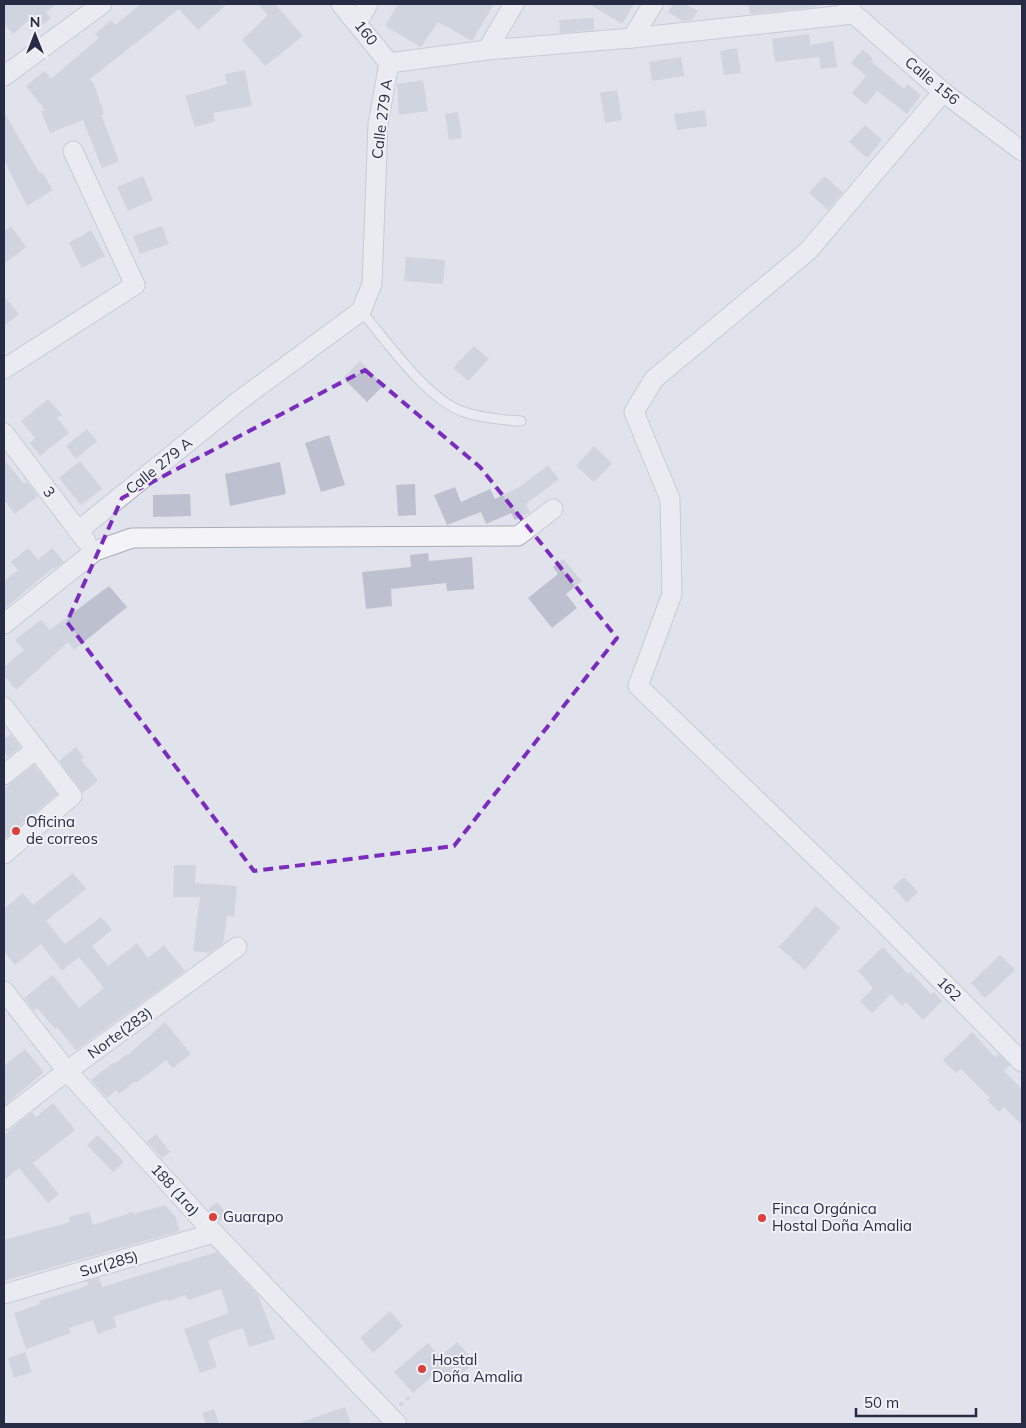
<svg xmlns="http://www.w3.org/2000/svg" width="1026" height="1428" font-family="Mulish,sans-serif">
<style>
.building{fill:#bdc0ce}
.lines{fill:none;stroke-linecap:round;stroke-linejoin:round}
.service-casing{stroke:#a8acb9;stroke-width:11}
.minor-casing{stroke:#a8acb9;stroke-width:21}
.path{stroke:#bfc0c9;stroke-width:3;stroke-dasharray:4 4;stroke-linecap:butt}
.service{stroke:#f4f4f8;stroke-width:9}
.minor{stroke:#f4f4f8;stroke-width:19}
.marked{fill:none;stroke:#7b2cbf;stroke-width:4;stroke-dasharray:10 6;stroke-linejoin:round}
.poi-dot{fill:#db413a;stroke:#f0f2f8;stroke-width:2}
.labels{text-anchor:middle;stroke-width:4;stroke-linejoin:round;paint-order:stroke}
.street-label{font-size:15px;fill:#272c44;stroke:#f0f2f8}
.poi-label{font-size:15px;fill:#272c44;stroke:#f0f2f8;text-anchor:start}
</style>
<rect width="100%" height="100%" fill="#e0e3eb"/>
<g class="building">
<polygon points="4,4 57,4 46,12 51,18 40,27 32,17 13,34 4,24"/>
<polygon points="141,4 227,4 198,30 179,9 90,79 94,84 104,114 101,115 119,161 102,168 83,120 50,133 41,111 45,110 26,86 45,71 51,79 99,38 95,34 111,20 115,25"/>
<polygon points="258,4 275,4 303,36 265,66 242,40 268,15"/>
<polygon points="398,4 494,4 472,41 438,22 421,47 385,26"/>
<polygon points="589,4 634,4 622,24"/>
<polygon points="673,4 686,4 698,11 692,20 683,21 668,12"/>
<polygon points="748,4 822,4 816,7 750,14"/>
<polygon points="594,18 594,30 560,33 559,20"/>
<polygon points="809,34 810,45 833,41 837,67 821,69 819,57 775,62 772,39"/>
<polygon points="737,48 741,73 724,75 720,51"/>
<polygon points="863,49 873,59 871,61 904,89 907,84 921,95 907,114 877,91 866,105 852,93 866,76 851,63"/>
<polygon points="681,57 684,76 652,81 649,62"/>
<polygon points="245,70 252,106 213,113 215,121 195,127 185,96 227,84 225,74"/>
<polygon points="423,80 428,111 399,115 397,84"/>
<polygon points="617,90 622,120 605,123 600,93"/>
<polygon points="705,110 707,126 677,130 674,114"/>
<polygon points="4,112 40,174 42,172 53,190 27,206 4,160"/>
<polygon points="458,112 462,138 449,140 445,114"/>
<polygon points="865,125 882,140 867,158 849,142"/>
<polygon points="143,176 153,200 128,211 117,187"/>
<polygon points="824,176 843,192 828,210 809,193"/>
<polygon points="11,226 26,247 4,264 4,232"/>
<polygon points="162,226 169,244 140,254 133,236"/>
<polygon points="91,230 105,256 82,268 69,243"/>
<polygon points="406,257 445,260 443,284 404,281"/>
<polygon points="4,296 19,314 4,326"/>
<polygon points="474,346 489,359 468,381 453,368"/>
<polygon points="360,361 384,385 367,402 343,378"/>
<polygon points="48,399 62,415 57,418 69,433 40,456 30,443 35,438 21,421"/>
<polygon points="87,429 97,441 76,459 66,446"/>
<polygon points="329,435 345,485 321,492 305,443"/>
<polygon points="594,446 612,463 594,482 576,466"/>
<polygon points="4,459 24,484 27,482 38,496 15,514 4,500"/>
<polygon points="80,461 102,489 81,505 59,478"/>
<polygon points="280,462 286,494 230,506 225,474"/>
<polygon points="548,465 559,479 526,504 530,512 515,520 511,513 486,524 481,512 447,525 434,495 455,487 461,502 490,489 495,499 521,486"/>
<polygon points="415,484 416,515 398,516 396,485"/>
<polygon points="190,494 191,516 153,517 153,495"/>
<polygon points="28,548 38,560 52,548 64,562 54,569 53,568 4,609 4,581 18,570 11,562"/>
<polygon points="428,553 429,561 472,557 474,589 447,591 446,583 391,589 392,606 366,609 362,572 411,567 410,555"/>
<polygon points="563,559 582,581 566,594 577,608 552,628 528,598 558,574 553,567"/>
<polygon points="109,586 127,607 74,650 68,642 16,690 4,675 4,667 24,650 15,640 41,620 50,630"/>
<polygon points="11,734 20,747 8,757 4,751 4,740"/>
<polygon points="76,747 84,758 81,760 98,780 83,793 59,761"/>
<polygon points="34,765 57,794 4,839 4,789"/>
<polygon points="174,865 196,865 195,883 237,886 234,917 227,916 223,943 210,953 193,951 200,897 173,897"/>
<polygon points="73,873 86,889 46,921 65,944 101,917 112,930 92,946 108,966 137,943 148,958 164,945 185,971 76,1050 57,1027 55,1029 37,1008 34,1011 24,998 53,975 79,1008 104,988 79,957 62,971 41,944 15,965 4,951 4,909 23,893 33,905"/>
<polygon points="904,877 918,892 907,903 893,887"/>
<polygon points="816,906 840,928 805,970 779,947"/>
<polygon points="883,947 908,974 910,972 931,994 934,992 942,1001 923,1020 906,1002 902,1006 891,994 872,1013 860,1001 873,988 858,971"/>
<polygon points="1000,955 1015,970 985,998 971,983"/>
<polygon points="165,1022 191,1054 173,1068 166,1060 136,1083 135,1081 119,1094 116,1090 107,1098 91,1080 113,1063 114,1064 127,1054 128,1055"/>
<polygon points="972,1032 995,1057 998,1054 1010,1065 1004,1071 1022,1089 1022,1125 1004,1107 999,1112 987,1100 990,1098 961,1069 956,1073 943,1060"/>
<polygon points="25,1049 44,1072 4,1106 4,1066"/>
<polygon points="53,1103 75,1130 33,1163 59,1194 48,1203 19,1168 4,1180 4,1135 32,1112 36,1117"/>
<polygon points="156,1134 170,1152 162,1158 147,1142"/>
<polygon points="98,1135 124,1162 113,1172 87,1145"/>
<polygon points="217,1202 228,1215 219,1222 208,1209"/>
<polygon points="165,1205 175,1216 180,1231 4,1281 4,1240 70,1222 69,1217 89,1212 93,1225 133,1212 134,1214"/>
<polygon points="217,1252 258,1295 275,1339 249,1347 243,1328 214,1338 208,1341 217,1367 200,1373 184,1329 229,1313 221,1289 188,1300 186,1295 168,1301 167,1299 113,1317 117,1327 98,1334 93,1320 69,1328 71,1333 26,1349 14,1313 40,1304 39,1301 81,1288 88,1285 87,1281 99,1278 102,1287"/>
<polygon points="390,1311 403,1326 373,1353 360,1338"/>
<polygon points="457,1342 475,1362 452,1382 440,1369 413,1393 394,1372 428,1343 440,1357"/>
<polygon points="25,1352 32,1372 14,1378 8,1358"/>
<polygon points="345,1407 351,1424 302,1424 302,1422"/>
<polygon points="214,1409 219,1424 206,1424 202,1413"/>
</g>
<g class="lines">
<g class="service-casing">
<path id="service" d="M 361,311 C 387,341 424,396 461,411 C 480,418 501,420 521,421"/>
</g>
<g class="minor-casing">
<g id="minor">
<polyline points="341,4 389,63"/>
<polyline points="848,5 854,14 943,92 1022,151"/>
<polyline points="358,21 368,4"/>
<polyline points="632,38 653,4"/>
<polyline points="487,50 514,4"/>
<polyline points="4,76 102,4"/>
<polyline points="943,92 808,251 654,379 634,412 670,499 672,594 638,686 876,915 1022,1062"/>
<polyline points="4,369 135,285 73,151"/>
<polyline points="4,433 86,541"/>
<polyline points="78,531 240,400 361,311 372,284 378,124 389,63 487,50 632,38 854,14"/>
<polyline points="4,624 95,551 132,538 518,536 553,509"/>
<polyline points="4,707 72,796 4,854"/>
<polyline points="4,775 36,749"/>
<polyline points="4,991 67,1071 214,1233 397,1424"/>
<polyline points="4,1120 67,1071 237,947"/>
<polyline points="4,1294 214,1233"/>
</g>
</g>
<polyline class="path" points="400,1405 411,1396"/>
<use href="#service" class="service"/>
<use href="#minor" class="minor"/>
</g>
<path d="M0 0H1026V1428H0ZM 365,370 L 480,467 L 617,638 L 454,846 L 254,871 L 67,622 L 122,498 Z" fill="#e0e3eb" fill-opacity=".55" fill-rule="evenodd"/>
<path class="marked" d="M 365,370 L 480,467 L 617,638 L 454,846 L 254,871 L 67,622 L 122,498 Z"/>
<g class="poi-dot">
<circle cx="16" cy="831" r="5"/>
<circle cx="213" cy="1217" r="5"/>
<circle cx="762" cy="1218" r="5"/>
<circle cx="422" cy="1369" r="5"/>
</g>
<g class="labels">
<g class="street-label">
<text transform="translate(366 33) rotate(52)" y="5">160</text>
<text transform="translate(932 81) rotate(40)" y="5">Calle 156</text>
<text transform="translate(382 119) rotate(-83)" y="5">Calle 279 A</text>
<text transform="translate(159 466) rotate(-39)" y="5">Calle 279 A</text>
<text transform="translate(49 492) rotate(53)" y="5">3</text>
<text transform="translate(949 989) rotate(45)" y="5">162</text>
<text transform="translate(120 1033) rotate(-36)" y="5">Norte(283)</text>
<text transform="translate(175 1190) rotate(48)" y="5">188 (1ra)</text>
<text transform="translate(109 1264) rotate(-16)" y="5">Sur(285)</text>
</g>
<g class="poi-label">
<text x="26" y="827">Oficina<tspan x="26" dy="17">de correos</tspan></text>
<text x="772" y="1214">Finca Orgánica<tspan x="772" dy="17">Hostal Doña Amalia</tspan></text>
<text x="223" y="1222">Guarapo</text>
<text x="432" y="1365">Hostal<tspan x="432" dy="17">Doña Amalia</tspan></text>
</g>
</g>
<rect width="1026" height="1428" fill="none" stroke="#272c44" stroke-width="10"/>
<g transform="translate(35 35)" stroke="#f0f2f8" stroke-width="4" paint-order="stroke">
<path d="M0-4L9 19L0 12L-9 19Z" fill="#272c44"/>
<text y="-8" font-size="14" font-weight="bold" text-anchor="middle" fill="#272c44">N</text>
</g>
<path d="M856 1408v8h120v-8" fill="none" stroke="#272c44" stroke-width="2.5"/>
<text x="864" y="1408" font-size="15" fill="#272c44" stroke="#f0f2f8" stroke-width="4" paint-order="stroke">50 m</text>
</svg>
